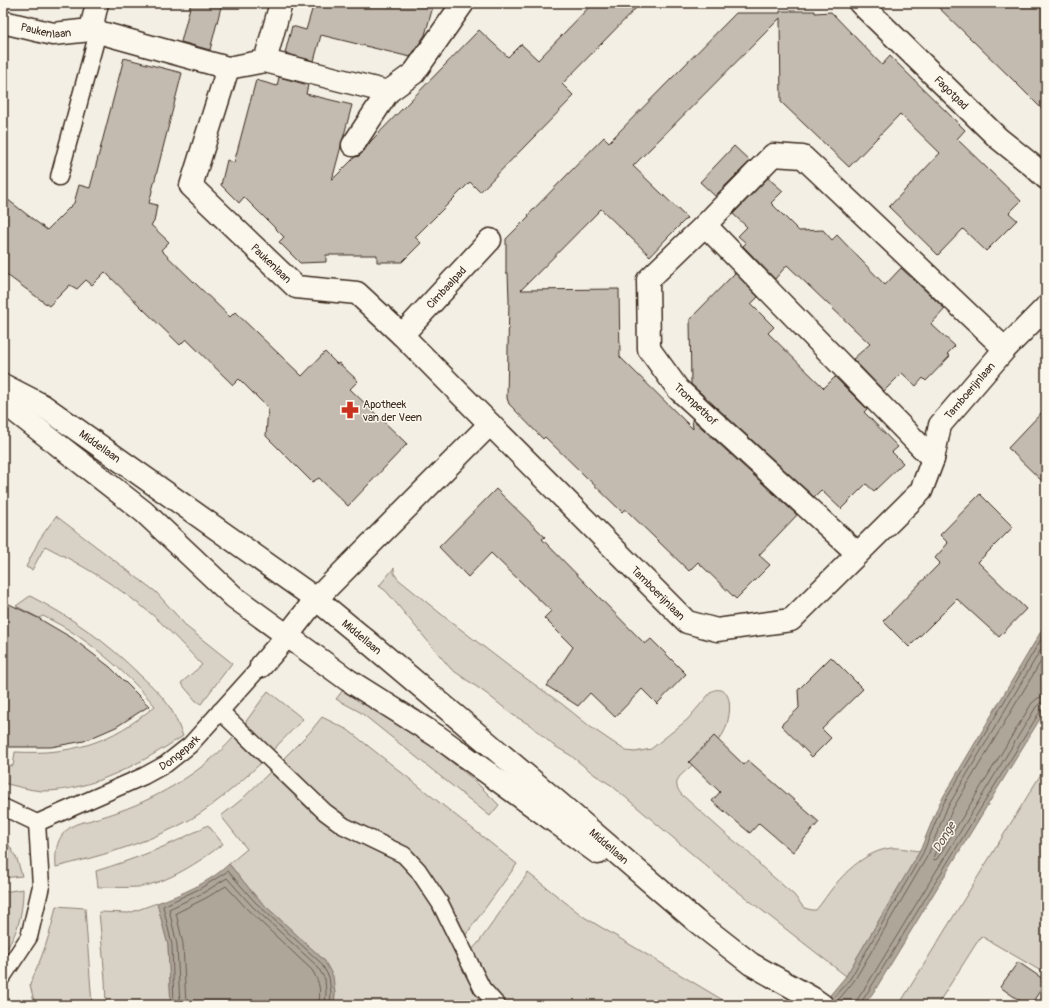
<svg xmlns="http://www.w3.org/2000/svg" width="1049" height="1008" font-family="Pangolin,sans-serif">
<style>
.green{fill:#d8d1c6;stroke:#8a7e72}
.water{fill:#afa69a;stroke:#817468}
.lines{fill:none;stroke-linecap:round;stroke-linejoin:round}
.shore{stroke:#695c50;stroke-width:1}
.building{fill:#c3bbb0;stroke:#3b2a1e}
.lane-casing{stroke:#3b2a1e;stroke-width:19}
.street-casing{stroke:#3b2a1e;stroke-width:25}
.secondary-casing{stroke:#3b2a1e;stroke-width:25}
.lane{stroke:#fbf7ec;stroke-width:16}
.street{stroke:#fbf7ec;stroke-width:22}
.secondary{stroke:#fbf7ec;stroke-width:22}
.labels{text-anchor:middle;stroke-width:3;stroke-linejoin:round;paint-order:stroke}
.street-label{font-size:11px;fill:#3b2a1e;stroke:#fbf7ec}
.poi-label{font-size:11px;fill:#3b2a1e;stroke:#fbf7ec;text-anchor:start}
.water-label{font-size:12px;font-style:italic;fill:#645549;stroke:#fbf7ec}
</style>
<rect width="100%" height="100%" fill="#f3efe4"/>
<filter id="ink" filterUnits="userSpaceOnUse"><feTurbulence type="fractalNoise" baseFrequency=".025" numOctaves="2"/><feDisplacementMap in="SourceGraphic" scale="8" xChannelSelector="R" yChannelSelector="G"/><feConvolveMatrix kernelMatrix="1 2 1 2 8 2 1 2 1" color-interpolation-filters="sRGB"/></filter>
<g filter="url(#ink)">
<g class="green">
<path d="M 56,516 L 156,592 L 188,628 L 232,663 L 201,704 L 196,701 L 181,683 L 202,665 C 187,649 171,632 155,617 C 121,588 84,566 45,546 L 32,570 L 26,567 L 39,540 Z"/>
<path d="M 394,568 L 394,573 L 398,579 L 446,618 L 510,667 L 562,704 L 592,728 L 626,751 L 635,752 L 651,749 L 687,720 L 711,692 C 715,689 718,689 723,691 C 734,697 729,722 724,732 C 720,742 690,767 680,776 C 675,783 676,787 681,794 L 728,836 L 746,850 L 763,868 L 794,895 L 804,908 L 812,910 L 816,910 C 823,902 828,893 835,885 C 847,870 866,853 886,849 C 896,846 909,850 920,851 L 846,976 L 718,876 L 611,785 L 595,775 L 570,755 L 553,745 L 530,725 L 513,715 L 487,694 L 451,669 L 386,591 L 379,586 Z"/>
<path d="M 30,596 C 73,618 107,642 141,676 C 152,686 164,697 172,711 C 176,718 179,727 183,736 C 145,761 90,792 42,791 C 29,790 16,786 3,783 L 3,764 L 13,766 L 15,752 C 72,755 111,743 155,706 C 133,680 106,655 78,636 C 67,628 55,622 43,616 L 39,618 L 16,606 Z"/>
<polygon points="344,689 426,742 473,779 499,805 490,816 360,712 336,699"/>
<polygon points="268,691 303,719 271,752 242,727"/>
<polygon points="322,717 348,730 517,864 465,936 452,908 441,891 375,833 331,811 280,762 310,732"/>
<path d="M 234,737 L 261,763 C 236,786 209,811 178,826 C 140,845 97,857 56,867 C 55,852 56,836 71,827 C 78,822 87,822 94,819 C 103,817 112,814 120,811 C 160,797 206,769 234,737 Z"/>
<polygon points="1046,766 1046,974 981,936 937,1005 899,1005"/>
<path d="M 270,772 C 289,789 312,816 334,829 C 359,844 390,850 410,873 C 427,892 441,916 452,940 C 456,948 458,957 462,966 C 467,980 475,993 485,1005 L 334,1005 L 335,993 L 324,960 L 258,899 L 229,864 L 247,849 L 221,816 L 241,800 Z"/>
<path d="M 208,825 L 223,844 C 199,862 168,883 138,887 C 125,888 111,887 98,887 L 96,871 C 135,859 172,845 208,825 Z"/>
<polygon points="3,835 17,859 22,876 3,878"/>
<path d="M 528,873 L 584,917 L 731,1005 L 510,1005 C 488,991 482,973 470,952 L 479,942 Z"/>
<path d="M 23,889 C 23,913 18,934 3,954 L 3,892 Z"/>
<polygon points="157,903 168,945 171,1005 106,1005 105,979 99,912 129,913"/>
<path d="M 56,906 L 85,908 L 92,1005 L 35,1005 L 30,985 L 31,982 C 42,957 51,933 56,906 Z"/>
</g>
<g class="water">
<polygon points="1046,623 1046,709 875,990 864,1005 824,1005 831,994 846,976 920,851 939,804"/>
<path d="M 229,864 L 258,899 L 324,960 L 333,976 L 335,993 L 334,1005 L 171,1005 L 168,945 L 157,903 C 182,894 209,883 229,864 Z"/>
</g>
<g class="lines">
<g class="shore">
<polyline points="1046,653 952,810 933,858 934,860 937,859 1032,703 1038,698 1046,696"/>
<polyline points="832,999 850,979 923,853 942,806 1046,631"/>
<polyline points="174,1005 172,945 163,906 201,888 228,871 255,902 321,963 329,977 331,993 330,1005"/>
<polyline points="180,1005 177,945 169,909 203,893 227,878 252,906 317,966 325,979 326,993 325,1005"/>
<path d="M 186,1005 L 183,944 L 176,913 L 206,898 L 226,886 L 248,910 L 312,970 C 321,985 320,989 319,1005"/>
<polyline points="834,1005 854,981 928,855 947,808 1046,641"/>
<polyline points="856,1005 857,1000 867,985 1036,707 1040,703 1046,702"/>
<polyline points="861,1005 862,1001 871,987 1041,710 1046,707"/>
</g>
</g>
<g class="building">
<polygon points="191,3 222,3 210,50 181,42"/>
<polygon points="314,3 434,3 425,35 410,57 321,35 314,61 285,53 292,26 306,30"/>
<polygon points="593,3 641,3 562,84 574,96 480,192 470,182 415,237 421,243 402,262 377,262 377,255 326,255 326,262 300,263 279,242 284,237 244,197 239,203 221,185 227,160 234,163 256,80 277,86 279,77 308,85 306,94 352,105 332,180 355,157 359,156 363,152 371,141 479,30 508,57 521,44 538,60"/>
<polygon points="934,3 1046,3 1046,113 1010,77"/>
<polygon points="780,11 815,11 815,13 831,12 882,65 890,56 965,130 957,139 1021,201 1009,213 1017,220 986,251 963,229 938,255 889,207 940,153 900,114 849,167 781,102 780,18 633,166 687,218 668,237 650,256 601,209 521,290 619,289 620,357 693,429 692,419 797,515 759,555 770,565 736,599 698,562 689,571 625,509 622,512 545,437 543,439 509,404 507,398 509,300 508,273 506,273 506,239 529,216 528,215 604,137 609,142 736,13 780,13"/>
<polygon points="124,58 182,73 149,203 157,205 154,222 151,225 169,242 161,250 230,317 235,312 302,376 325,352 337,364 339,363 358,381 350,389 407,444 348,506 319,478 312,482 266,436 268,408 239,379 233,385 186,339 180,345 105,272 92,285 86,280 77,289 70,285 49,306 3,272 3,196 47,230 74,203 79,185 90,188"/>
<polygon points="734,146 750,161 715,196 700,182"/>
<polygon points="768,178 783,191 771,203 799,231 823,230 832,240 837,235 885,285 901,268 945,309 931,324 955,346 947,354 950,356 926,381 923,378 916,386 902,373 884,391 853,359 870,344 787,265 775,279 743,246 746,243 738,236 747,227 733,214"/>
<polygon points="735,273 758,297 751,304 774,327 768,333 824,388 835,377 867,409 864,412 898,447 892,452 903,463 874,491 866,484 841,509 821,490 814,497 691,384 690,319"/>
<polygon points="1046,408 1046,485 1008,448"/>
<polygon points="496,489 545,537 542,539 645,644 651,639 686,674 657,704 642,689 615,717 590,693 578,706 547,686 573,647 544,618 551,611 491,553 468,577 439,547"/>
<polygon points="980,494 1013,527 978,562 1026,609 999,637 957,599 909,647 883,621 940,563 935,558 948,543 940,535"/>
<polygon points="3,601 38,618 72,638 110,667 149,706 116,727 84,741 51,747 3,747"/>
<polygon points="831,657 863,689 822,729 831,738 812,757 781,725 799,708 798,690"/>
<polygon points="714,736 744,765 748,760 819,822 793,852 759,823 750,833 712,801 720,792 689,762"/>
<polygon points="1018,962 1046,981 1031,1005 1026,1005 1000,987"/>
</g>
<g class="lines">
<g class="lane-casing">
<g id="lane">
<polyline points="59,177 98,32"/>
<polyline points="220,711 325,812 344,826 404,855 418,870 440,903 482,988 497,1005"/>
<path id="s1" d="M 3,807 L 37,823 L 144,776 L 166,764 L 190,745 L 261,666"/>
<polyline points="3,976 29,937 41,886 37,823"/>
</g>
</g>
<g class="street-casing">
<g id="street">
<path id="s2" d="M 97,3 L 91,30 L 228,68 L 191,186 L 296,287 L 357,293 L 402,335 L 490,424"/>
<path id="s3" d="M 860,3 L 998,138 L 1033,166 L 1046,178"/>
<path id="s4" d="M 3,22 L 53,34 L 91,30"/>
<polyline points="265,61 281,3"/>
<polyline points="228,68 265,61 388,92 414,73 463,3"/>
<polyline points="353,145 388,92"/>
<polyline points="705,225 933,459"/>
<path id="s5" d="M 402,335 L 490,240"/>
<polyline points="857,553 678,389 649,349 648,280 705,225 773,155 803,157 1005,349"/>
<path id="s6" d="M 261,666 L 287,636 L 316,599 L 490,424 L 687,622 L 717,630 L 791,620 L 921,491 L 933,459 L 940,425 L 1005,349 L 1046,307"/>
</g>
</g>
<g class="secondary-casing">
<g id="secondary">
<path id="s7" d="M 3,385 L 42,405 L 316,599 L 367,641 L 560,804 L 696,921 L 751,964 L 812,998 L 822,1005"/>
<polyline points="3,401 11,408 144,512 234,597 348,680 437,736 598,853"/>
</g>
</g>
<use href="#lane" class="lane"/>
<use href="#street" class="street"/>
<use href="#secondary" class="secondary"/>
</g>
</g>
<defs>
<g id="pharmacy-bare" transform="scale(1.38)"><path d="M-2-6h4v4h4v4h-4v4h-4v-4h-4v-4h4Z" fill="#c8321e" stroke="#fbf7ec" stroke-width="2.5" paint-order="stroke"/></g>
</defs>
<g fill-rule="evenodd">
<use href="#pharmacy-bare" x="350" y="410"/>
</g>
<g class="labels">
<g class="street-label">
<text dy="4" stroke="none"><textPath href="#s4" startOffset="44">Paukenlaan</textPath></text>
<text dy="4" stroke="none"><textPath href="#s3" startOffset="128">Fagotpad</textPath></text>
<text dy="4" stroke="none"><textPath href="#s2" startOffset="405">Paukenlaan</textPath></text>
<text dy="4" stroke="none"><textPath href="#s5" startOffset="65">Cimbaalpad</textPath></text>
<text dy="4" stroke="none"><textPath href="#s6" startOffset="1016">Tamboerijnlaan</textPath></text>
<text transform="translate(696 404) rotate(44)" y="4">Trompethof</text>
<text dy="4" stroke="none"><textPath href="#s7" startOffset="115">Middellaan</textPath></text>
<text dy="4" stroke="none"><textPath href="#s6" startOffset="572">Tamboerijnlaan</textPath></text>
<text dy="4" stroke="none"><textPath href="#s7" startOffset="439">Middellaan</textPath></text>
<text dy="4" stroke="none"><textPath href="#s1" startOffset="197">Dongepark</textPath></text>
<text dy="4" stroke="none"><textPath href="#s7" startOffset="763">Middellaan</textPath></text>
</g>
<g class="poi-label">
<text x="363" y="408">Apotheek<tspan x="363" dy="13">van der Veen</tspan></text>
</g>
<g class="water-label">
<text transform="translate(944 837) rotate(-59)" y="4">Donge</text>
</g>
</g>
<rect width="1049" height="1008" fill="none" stroke="#fbf7ec" stroke-width="16"/>
<rect x="8" y="8" width="1033" height="992" fill="none" stroke="#3b2a1e" stroke-width="1.5" filter="url(#ink)"/>
</svg>
